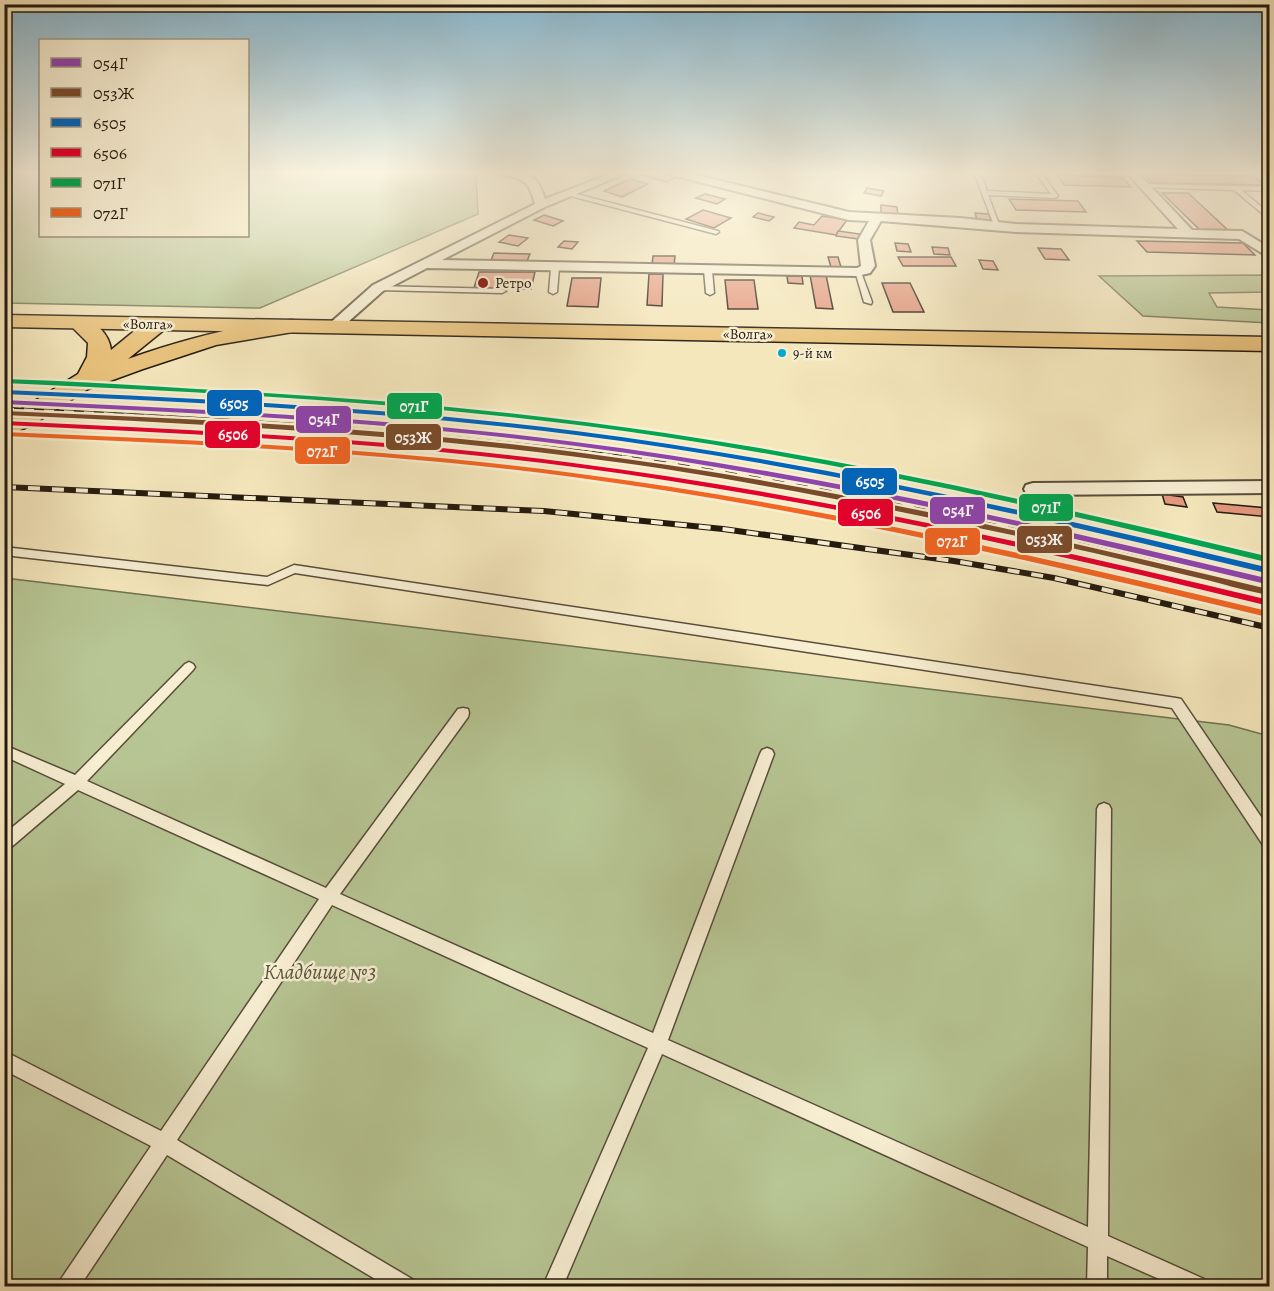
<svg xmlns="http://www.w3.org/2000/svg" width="1274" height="1291" font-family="Alegreya,serif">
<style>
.green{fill:#b7c694;stroke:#6e7051;stroke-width:1.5}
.building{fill:#e69a81;stroke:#241a0e;stroke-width:1.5}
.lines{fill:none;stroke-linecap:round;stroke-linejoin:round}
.lane-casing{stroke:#584d3a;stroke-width:3}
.street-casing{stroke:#584d3a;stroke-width:4}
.primary-casing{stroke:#241a0e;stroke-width:3}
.highway-casing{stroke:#241a0e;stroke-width:3}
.lane{fill:#f8efd3;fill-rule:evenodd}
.street{fill:#f8efd3;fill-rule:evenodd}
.primary{fill:#eac47e;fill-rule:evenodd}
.highway{fill:#eac47e;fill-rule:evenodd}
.rail-far1-casing{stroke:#241a0e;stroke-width:4.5}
.rail-casing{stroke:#241a0e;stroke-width:6}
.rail-far1{stroke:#f8efd3;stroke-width:3;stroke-dasharray:10;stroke-linecap:butt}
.rail{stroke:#f8efd3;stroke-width:4;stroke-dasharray:12;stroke-linecap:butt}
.rail-1-casing{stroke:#f8efd3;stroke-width:5}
.rail-2-casing{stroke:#f8efd3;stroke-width:5}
.rail-3-casing{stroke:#f8efd3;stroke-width:5}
.rail-4-casing{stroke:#f8efd3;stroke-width:5}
.rail-5-casing{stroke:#f8efd3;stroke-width:5}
.rail-6-casing{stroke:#f8efd3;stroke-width:5}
.rail-1{fill:#8e44ad;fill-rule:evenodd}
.rail-2{fill:#7a4b2a;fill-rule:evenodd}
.rail-3{fill:#0065bd;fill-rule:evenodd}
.rail-4{fill:#e4002b;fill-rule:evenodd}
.rail-5{fill:#00a651;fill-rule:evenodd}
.rail-6{fill:#f26522;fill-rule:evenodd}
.poi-dot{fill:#8f2418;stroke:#f8efd3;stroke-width:2}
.bus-dot{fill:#00a9ce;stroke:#f8efd3;stroke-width:2}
.labels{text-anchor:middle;stroke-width:5;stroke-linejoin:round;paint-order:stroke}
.far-bus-label{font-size:14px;fill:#241a0e;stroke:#f8efd3;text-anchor:start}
.far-poi-label{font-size:15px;fill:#241a0e;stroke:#f8efd3;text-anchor:start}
.far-street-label{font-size:15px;fill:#241a0e;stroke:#f8efd3}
.near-park-label{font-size:21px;font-style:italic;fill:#57563d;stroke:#f8efd3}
.line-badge{stroke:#f8efd3;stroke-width:2}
.badge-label{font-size:16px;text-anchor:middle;font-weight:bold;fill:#fff}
</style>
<rect width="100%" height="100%" fill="#f5e7bc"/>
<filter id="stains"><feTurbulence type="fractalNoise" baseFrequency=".00333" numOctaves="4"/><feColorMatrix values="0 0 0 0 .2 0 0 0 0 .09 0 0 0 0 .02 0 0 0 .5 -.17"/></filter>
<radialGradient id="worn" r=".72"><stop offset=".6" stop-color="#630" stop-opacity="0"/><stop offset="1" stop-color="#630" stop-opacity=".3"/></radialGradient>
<g class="green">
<polygon points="5,172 40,172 40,236 248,236 248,172 476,172 478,214 260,308 5,303"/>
<polygon points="1269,275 1269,292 1209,293 1217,307 1269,310 1269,323 1143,316 1099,276"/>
<polygon points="5,578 1229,725 1269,736 1269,1286 5,1286"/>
</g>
<g class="building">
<polygon points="648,172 666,172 680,175 667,182 641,175"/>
<polygon points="1144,174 1253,176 1264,185 1153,183"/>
<polygon points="1058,175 1123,178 1131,187 1064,185"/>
<polygon points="630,179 648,184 622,197 604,191"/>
<polygon points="867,188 884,191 881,196 864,193"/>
<polygon points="1162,193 1188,193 1229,231 1201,231"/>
<polygon points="705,194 725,199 717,204 696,198"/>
<polygon points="1009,199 1078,201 1086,212 1016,210"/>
<polygon points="881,205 897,207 898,216 881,214"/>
<polygon points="703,210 731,218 714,228 686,219"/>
<polygon points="758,213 774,217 769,221 753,217"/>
<polygon points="975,213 989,214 991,221 977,220"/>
<polygon points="544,215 563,221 553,226 534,220"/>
<polygon points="822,216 847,220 836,235 794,228 799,222 814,225"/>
<polygon points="838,231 860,234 858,239 836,236"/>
<polygon points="509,235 528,238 518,246 499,242"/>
<polygon points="564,241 578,242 572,249 558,247"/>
<polygon points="1137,241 1243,243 1255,255 1147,252"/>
<polygon points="895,243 908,244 911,252 897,251"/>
<polygon points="932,247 948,248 950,255 934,254"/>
<polygon points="1038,248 1061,249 1069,260 1045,259"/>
<polygon points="494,253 530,254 527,261 491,260"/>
<polygon points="653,256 675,256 674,266 652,265"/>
<polygon points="828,257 838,257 841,267 831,267"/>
<polygon points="898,257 951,257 956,266 903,266"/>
<polygon points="979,260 993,261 998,270 983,269"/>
<polygon points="479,272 535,272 531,289 474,288"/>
<polygon points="649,274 663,274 662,306 647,305"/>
<polygon points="810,275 826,275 833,309 816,308"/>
<polygon points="787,276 802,276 803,284 788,283"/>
<polygon points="572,278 601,278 598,307 567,306"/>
<polygon points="725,280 754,280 758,309 728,309"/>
<polygon points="882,283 910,283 924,312 893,312"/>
<polygon points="1162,494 1183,497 1187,507 1165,504"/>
<polygon points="1213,503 1268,508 1270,517 1217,512"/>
</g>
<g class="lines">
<g class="lane-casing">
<g id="lane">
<polygon points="974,172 980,172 987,191 1051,194 1035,172 1041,172 1058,196 1055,198 988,195 1000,227 995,228"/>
<polygon points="1062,172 1114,172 1136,174 1133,176 1065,174"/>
<polygon points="1144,184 1270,187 1270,191 1241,190 1270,214 1270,220 1234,190 1142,187"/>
<polygon points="569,192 718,231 719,232 716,234 567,195"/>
<polygon points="555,266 559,268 557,292 553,294 549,292 551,268"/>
<polygon points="708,268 712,270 714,293 710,295 706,293 704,270"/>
<polygon points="855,271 861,272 872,302 871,304 864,302"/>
<polygon points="375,286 502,289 506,291 502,293 378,290 375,290"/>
<polygon points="4,547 267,577 294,565 1176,698 1181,699 1270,830 1270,850 1265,848 1172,708 295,573 268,585 4,555"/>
<polygon points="189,662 193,664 195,667 193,670 87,781 326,888 458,709 463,708 468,709 469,713 468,717 340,894 653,1033 760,754 762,750 767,748 772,750 774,754 668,1040 1088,1227 1097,809 1099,805 1104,803 1109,805 1111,809 1108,1236 1204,1279 1207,1286 1175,1286 1107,1256 1107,1286 1087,1286 1088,1247 662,1054 563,1286 543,1286 648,1048 332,905 177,1140 412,1279 415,1286 387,1286 167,1155 80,1286 58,1286 61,1279 151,1146 4,1070 4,1051 161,1131 319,899 78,790 9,849 4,851 4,834 65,784 4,756 4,745 75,775 185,664"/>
</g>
</g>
<g class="street-casing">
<g id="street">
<path d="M 501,172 C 527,172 537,173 545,199 L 615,172 L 629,172 L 545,207 L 442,260 L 857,268 L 861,266 L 858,240 L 869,221 L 849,220 L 668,174 L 667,172 L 684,172 L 849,212 L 960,218 L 1016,224 L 1178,229 L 1126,172 L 1137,172 L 1192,230 L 1242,231 L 1270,248 L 1270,258 L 1239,239 L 1016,232 L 881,221 L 870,240 L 875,266 L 870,273 L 857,276 L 427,268 L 383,291 L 339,330 L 329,330 L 327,327 L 329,324 L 373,285 L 535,204 C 529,181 525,180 502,174 Z"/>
<polygon points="1270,481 1270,493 1033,495 1026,493 1024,489 1026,485 1033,483"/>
</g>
</g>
<g class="primary-casing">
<path id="primary" d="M 79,317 C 95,321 109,333 111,350 L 149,319 L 157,318 L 165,319 L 168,324 L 165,329 L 128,359 C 181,340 235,326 291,320 L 299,321 L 302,326 L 299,331 L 216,345 L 143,369 L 88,389 L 34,424 L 4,437 L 4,420 L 78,374 L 87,357 L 88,343 L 68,323 L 71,318 Z"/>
</g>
<g class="highway-casing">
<polygon id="highway" points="4,315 1270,337 1270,351 4,327"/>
</g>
<use href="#lane" class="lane"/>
<use href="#street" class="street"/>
<use href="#primary" class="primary"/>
<use href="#highway" class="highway"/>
<g class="rail-far1-casing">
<path id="rail-far1" d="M 4,409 C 221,419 438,432 654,461"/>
</g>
<g class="rail-casing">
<g id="rail">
<path d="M 642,460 C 854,488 1063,539 1270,591"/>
<polyline points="4,487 544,511 723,529 954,561 1054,578 1270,628"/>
</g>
</g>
<use href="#rail-far1" class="rail-far1"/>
<use href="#rail" class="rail"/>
<g class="rail-1-casing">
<path id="rail-1" d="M 4,400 C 195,409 386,417 575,442 C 810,472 1040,524 1270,579 L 1270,585 C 1040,529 810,477 576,446 C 386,421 195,413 4,404 Z"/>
</g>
<g class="rail-2-casing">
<path id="rail-2" d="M 4,411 C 195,419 386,427 575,452 C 809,482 1039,534 1268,589 L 1270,589 L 1270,595 C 1249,592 1227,585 1207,580 C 1169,571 1132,562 1094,553 C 981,528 868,504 754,484 C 506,439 255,426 4,415 Z"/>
</g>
<g class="rail-3-casing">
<path id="rail-3" d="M 4,390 C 195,398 386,407 576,431 C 810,461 1040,513 1270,568 L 1270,574 C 1040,518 810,465 576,435 C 386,411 195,402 4,394 Z"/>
</g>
<g class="rail-4-casing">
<path id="rail-4" d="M 4,421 C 194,430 385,438 573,463 C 807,493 1036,544 1265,599 L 1269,602 L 1265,605 C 1037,549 807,498 574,467 C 385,442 195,434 4,425 Z"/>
</g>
<g class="rail-5-casing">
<path id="rail-5" d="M 4,379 C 69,381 133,385 197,389 C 354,397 510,410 665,433 C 868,463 1069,509 1270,557 L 1270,563 C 1069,514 869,468 665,437 C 446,404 226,393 5,383 Z"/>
</g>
<g class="rail-6-casing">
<path id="rail-6" d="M 4,432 C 194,440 384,448 573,473 C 805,503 1035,555 1263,610 L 1267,613 L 1263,616 C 1035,561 806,508 573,477 C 384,452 194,444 4,436 Z"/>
</g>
<use href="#rail-1" class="rail-1"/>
<use href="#rail-2" class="rail-2"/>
<use href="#rail-3" class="rail-3"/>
<use href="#rail-4" class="rail-4"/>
<use href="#rail-5" class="rail-5"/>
<use href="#rail-6" class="rail-6"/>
</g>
<linearGradient id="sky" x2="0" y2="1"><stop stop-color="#89b9d2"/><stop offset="0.49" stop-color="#faf4e1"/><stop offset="1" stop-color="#faf4e1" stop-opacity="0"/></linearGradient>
<rect width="1274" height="352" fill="url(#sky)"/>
<circle class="poi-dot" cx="483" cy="283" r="6"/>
<circle class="bus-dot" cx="782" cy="353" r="5"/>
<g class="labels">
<g class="far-bus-label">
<text x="793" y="358">9-й км</text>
</g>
<g class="far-poi-label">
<text x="495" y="288">Ретро</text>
</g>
<g class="far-street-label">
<text transform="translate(148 324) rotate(1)" y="5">«Волга»</text>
<text transform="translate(748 334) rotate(1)" y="5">«Волга»</text>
</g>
<g class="near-park-label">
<text x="320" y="979">Кладбище №3</text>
</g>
</g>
<g class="line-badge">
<rect x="206" y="389" width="57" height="28" rx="6" fill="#0065bd"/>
<rect x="386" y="392" width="57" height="28" rx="6" fill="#00a651"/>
<rect x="295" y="405" width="57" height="29" rx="6" fill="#8e44ad"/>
<rect x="204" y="420" width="57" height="29" rx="6" fill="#e4002b"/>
<rect x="385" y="423" width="57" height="28" rx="6" fill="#7a4b2a"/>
<rect x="294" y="436" width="57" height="29" rx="6" fill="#f26522"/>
<rect x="841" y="467" width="57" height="29" rx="6" fill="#0065bd"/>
<rect x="1018" y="493" width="56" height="29" rx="6" fill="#00a651"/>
<rect x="929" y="496" width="57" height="29" rx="6" fill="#8e44ad"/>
<rect x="837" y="498" width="57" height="29" rx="6" fill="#e4002b"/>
<rect x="1016" y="525" width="57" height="29" rx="6" fill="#7a4b2a"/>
<rect x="924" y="527" width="57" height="29" rx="6" fill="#f26522"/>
</g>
<g class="badge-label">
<text x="234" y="409">6505</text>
<text x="414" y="412">071Г</text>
<text x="324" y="425">054Г</text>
<text x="233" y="440">6506</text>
<text x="413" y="443">053Ж</text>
<text x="322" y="457">072Г</text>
<text x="870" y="487">6505</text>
<text x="1046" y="513">071Г</text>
<text x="958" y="516">054Г</text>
<text x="866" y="519">6506</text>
<text x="1044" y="545">053Ж</text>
<text x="952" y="547">072Г</text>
</g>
<rect width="1274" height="1291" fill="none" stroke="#f5e7bc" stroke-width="24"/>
<rect x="6" y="6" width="1262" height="1279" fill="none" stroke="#241a0e" stroke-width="3"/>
<rect x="12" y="12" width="1250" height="1267" fill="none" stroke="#241a0e" stroke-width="1.5"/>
<rect x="39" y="39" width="210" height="198" fill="#f8efd3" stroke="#a39a84" stroke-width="1.5"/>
<rect x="51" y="58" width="30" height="9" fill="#8e44ad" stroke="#a39a84" stroke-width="1.5"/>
<text x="93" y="69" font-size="18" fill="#241a0e">054Г</text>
<rect x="51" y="88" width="30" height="9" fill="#7a4b2a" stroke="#a39a84" stroke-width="1.5"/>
<text x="93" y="99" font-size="18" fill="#241a0e">053Ж</text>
<rect x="51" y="118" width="30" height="9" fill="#0065bd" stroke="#a39a84" stroke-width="1.5"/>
<text x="93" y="129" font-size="18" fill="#241a0e">6505</text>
<rect x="51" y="148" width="30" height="9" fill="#e4002b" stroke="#a39a84" stroke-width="1.5"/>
<text x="93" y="159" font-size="18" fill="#241a0e">6506</text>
<rect x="51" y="178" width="30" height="9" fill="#00a651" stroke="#a39a84" stroke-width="1.5"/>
<text x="93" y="189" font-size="18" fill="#241a0e">071Г</text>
<rect x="51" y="208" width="30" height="9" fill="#f26522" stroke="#a39a84" stroke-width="1.5"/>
<text x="93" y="219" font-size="18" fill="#241a0e">072Г</text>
<rect width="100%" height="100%" filter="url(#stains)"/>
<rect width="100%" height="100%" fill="url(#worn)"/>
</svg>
